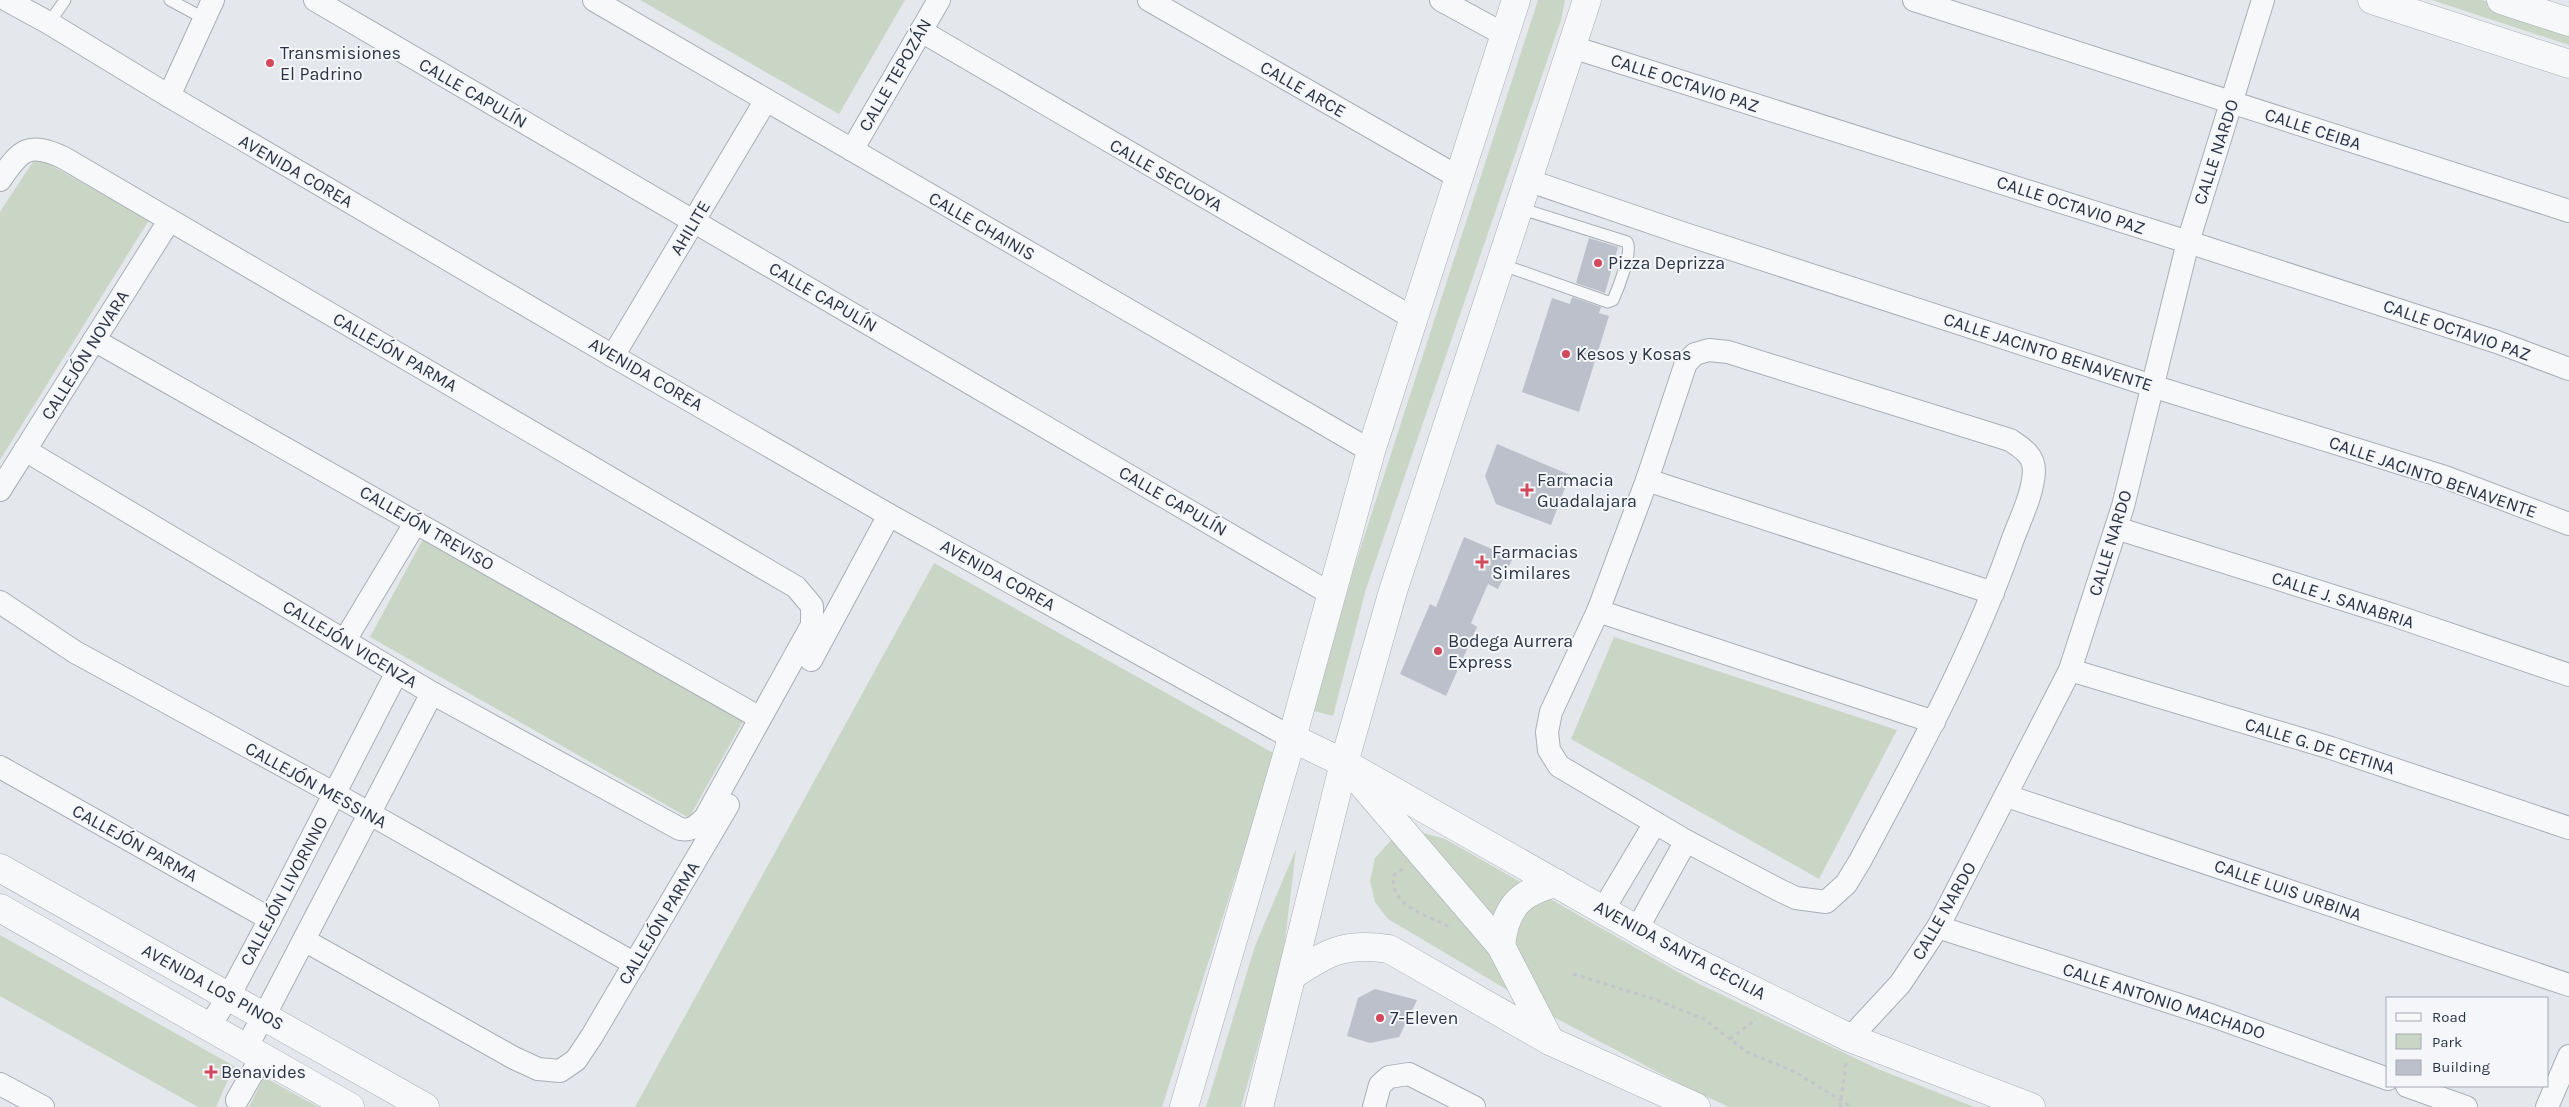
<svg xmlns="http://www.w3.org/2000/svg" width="2569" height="1107" font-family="Karla,sans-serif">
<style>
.green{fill:#c9d6c5}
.building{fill:#bbc0ca}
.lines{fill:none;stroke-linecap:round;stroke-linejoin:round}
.service-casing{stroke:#a9aeb7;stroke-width:13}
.minor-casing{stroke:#a9aeb7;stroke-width:24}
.tertiary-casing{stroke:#a9aeb7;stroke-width:29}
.path{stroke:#c2c5cb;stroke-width:3;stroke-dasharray:4 4;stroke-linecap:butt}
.service{stroke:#f7f8fa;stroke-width:11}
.minor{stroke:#f7f8fa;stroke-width:22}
.tertiary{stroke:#f7f8fa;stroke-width:28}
.poi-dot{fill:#d1495b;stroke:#f4f6f9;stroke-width:2}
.labels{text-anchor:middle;stroke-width:4;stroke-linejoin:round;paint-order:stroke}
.poi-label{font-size:18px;fill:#2b3445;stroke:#f4f6f9;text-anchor:start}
.street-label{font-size:18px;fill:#2b3445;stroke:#f4f6f9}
</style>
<rect width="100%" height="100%" fill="#e4e7ec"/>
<g class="green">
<polygon points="640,0 905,0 839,114"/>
<polygon points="1538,0 1565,0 1561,20 1366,589 1333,716 1314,711 1354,568"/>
<polygon points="2432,0 2482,0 2569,28 2569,45"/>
<polygon points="36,157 149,220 0,460 0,212"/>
<polygon points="423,539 743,721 689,818 370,637"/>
<polygon points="934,563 1275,754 1162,1107 635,1107"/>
<polygon points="1614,637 1897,730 1819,879 1571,739"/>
<polygon points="1416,831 1445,839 1699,984 1878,1069 1974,1107 1729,1107 1682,1085 1548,1014 1388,919 1375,902 1370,881 1375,858 1393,838"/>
<polygon points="1296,849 1283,957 1241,1107 1206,1107 1255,946"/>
<polygon points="0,935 234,1066 216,1107 198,1107 0,996"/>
<polygon points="264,1077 318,1107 249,1107"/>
</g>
<g class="building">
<polygon points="1589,238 1618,247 1605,293 1576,283"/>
<polygon points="1572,297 1601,307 1599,313 1609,316 1579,412 1522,392 1552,298 1570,304"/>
<polygon points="1497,444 1570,475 1551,525 1496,504 1485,476"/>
<polygon points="1464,537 1513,558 1498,589 1488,584 1471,623 1477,627 1446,696 1400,674 1430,604 1436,607"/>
<polygon points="1375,989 1417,1000 1399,1037 1370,1043 1347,1036 1358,998"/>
</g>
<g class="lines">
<g class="service-casing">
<g id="service">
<polyline points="170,0 205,19"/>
<polyline points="49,23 65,0"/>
<path d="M 1500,264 L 1608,302 L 1613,300 C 1618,289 1633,251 1627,242 L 1519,208"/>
</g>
</g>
<g class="minor-casing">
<g id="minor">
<polyline points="7,0 49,23 169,96 613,356 889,515 1292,738"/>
<polyline points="315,0 1331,594"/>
<polyline points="594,0 1371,451"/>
<polyline points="1149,0 1458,177"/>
<polyline points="1441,0 1505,35"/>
<polyline points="1914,0 2569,211"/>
<polyline points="921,31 1413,318"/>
<polyline points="1572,47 2188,242 2497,342 2569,369"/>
<polyline points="169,96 213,0"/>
<polyline points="852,150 939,0"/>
<path d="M 0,180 C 20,150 28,141 64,158 L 796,587 L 812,606 L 812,625 L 705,818 C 696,826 693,831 680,829 L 432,693 L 25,450"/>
<polyline points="1527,180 1685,234 2152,386 2445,477 2569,524"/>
<polyline points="94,340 760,718"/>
<path d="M 1709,350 L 1728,352 L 2010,440 C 2022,448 2034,455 2034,471 C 2033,496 2018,523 2010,547 C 1971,657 1915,758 1860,861 L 1846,884 L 1826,902 L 1796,898 L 1779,890 L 1686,841 L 1559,766 L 1549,750 L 1547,732 L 1551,712 L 1598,611 L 1647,480 L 1686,363 L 1695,354 Z"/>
<polyline points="613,356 766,100"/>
<polyline points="1647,480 1993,593"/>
<polyline points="0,490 169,221"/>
<polyline points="2116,528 2393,615 2569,675"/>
<polyline points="0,602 75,652 335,794 635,964"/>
<polyline points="1598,611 1934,722"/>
<polyline points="345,640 416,522"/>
<polyline points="811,660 889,515"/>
<polyline points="2070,670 2331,748 2569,828"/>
<polyline points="0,767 270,919"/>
<polyline points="2007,796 2569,985"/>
<polyline points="1603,910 1655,823"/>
<polyline points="1938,927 2213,1016 2388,1079"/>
<polyline points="1637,929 1686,841"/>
<polyline points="304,940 514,1058 538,1069 560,1071 576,1060 592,1036 728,805"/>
<polyline points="208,1028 229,996 270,919 397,672"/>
<polyline points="1850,1038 1900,984 1938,927 2070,670 2123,506 2188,242 2263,0"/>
<polyline points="245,1049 270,1005 432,693"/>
<polyline points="0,1084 43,1107"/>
<polyline points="2407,1086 2466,1107"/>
<polyline points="237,1100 261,1058"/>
<polyline points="1374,1107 1380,1085 1389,1077 1409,1074 1474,1107"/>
<polyline points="2547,1107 2569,1056"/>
</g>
</g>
<g class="tertiary-casing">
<g id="tertiary">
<polyline points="2372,0 2569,64"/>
<polyline points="2501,0 2569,22"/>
<polyline points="1292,738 1344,763 1501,946 1550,1041"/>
<polyline points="1344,763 1682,955 1850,1038 2031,1107"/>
<polyline points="0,868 425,1107"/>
<polyline points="0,908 350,1107"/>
<path d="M 1501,946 C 1505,908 1519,892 1556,883"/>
<path d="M 1293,975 C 1327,952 1346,942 1389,949 L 1550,1041 L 1696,1107"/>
<polyline points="1184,1107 1292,738 1371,451 1516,0"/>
<polyline points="1259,1107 1344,763 1393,591 1587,0"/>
</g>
</g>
<g class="path">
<path d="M 1403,869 L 1394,875 C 1388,907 1430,916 1452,928"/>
<polyline points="1573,974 1654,999 1704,1019 1747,1052 1795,1072 1852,1107"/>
<polyline points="1730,1039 1756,1019"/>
<polyline points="1840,1107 1846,1063"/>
</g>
<use href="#service" class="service"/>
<use href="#minor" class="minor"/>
<use href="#tertiary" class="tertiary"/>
</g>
<g class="poi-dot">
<circle cx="270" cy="63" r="5"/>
<circle cx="1598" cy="263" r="5"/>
<circle cx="1566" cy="354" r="5"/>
<path d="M1524.5 482.5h5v5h5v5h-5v5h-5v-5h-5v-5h5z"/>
<path d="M1479.5 554.5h5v5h5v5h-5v5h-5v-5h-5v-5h5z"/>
<circle cx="1438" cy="651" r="5"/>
<circle cx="1380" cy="1018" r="5"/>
<path d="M208.5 1064.5h5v5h5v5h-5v5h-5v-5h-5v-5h5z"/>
</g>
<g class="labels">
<g class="poi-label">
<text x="280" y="59">Transmisiones<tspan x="280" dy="21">El Padrino</tspan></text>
<text x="1608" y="269">Pizza Deprizza</text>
<text x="1576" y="360">Kesos y Kosas</text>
<text x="1537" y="486">Farmacia<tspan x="1537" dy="21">Guadalajara</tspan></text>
<text x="1492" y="558">Farmacias<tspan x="1492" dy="21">Similares</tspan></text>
<text x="1448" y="647">Bodega Aurrera<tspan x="1448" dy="21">Express</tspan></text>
<text x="1390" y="1024">7-Eleven</text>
<text x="221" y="1078">Benavides</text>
</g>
<g class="street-label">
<text transform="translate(895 75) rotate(-60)" y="6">CALLE TEPOZÁN</text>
<text transform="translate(1685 83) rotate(18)" y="6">CALLE OCTAVIO PAZ</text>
<text transform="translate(1303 89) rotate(30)" y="6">CALLE ARCE</text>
<text transform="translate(473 93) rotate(30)" y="6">CALLE CAPULÍN</text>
<text transform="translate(2313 129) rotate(18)" y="6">CALLE CEIBA</text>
<text transform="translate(2216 152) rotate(-72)" y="6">CALLE NARDO</text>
<text transform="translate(296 171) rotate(30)" y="6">AVENIDA COREA</text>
<text transform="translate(1166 175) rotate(30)" y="6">CALLE SECUOYA</text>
<text transform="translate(2071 205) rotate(18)" y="6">CALLE OCTAVIO PAZ</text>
<text transform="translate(982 226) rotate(30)" y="6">CALLE CHAINIS</text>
<text transform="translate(690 228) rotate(-59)" y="6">AHILITE</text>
<text transform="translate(823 297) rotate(30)" y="6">CALLE CAPULÍN</text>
<text transform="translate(2457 330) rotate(19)" y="6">CALLE OCTAVIO PAZ</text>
<text transform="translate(395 352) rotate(30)" y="6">CALLEJÓN PARMA</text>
<text transform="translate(2048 352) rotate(18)" y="6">CALLE JACINTO BENAVENTE</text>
<text transform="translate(85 355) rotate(-58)" y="6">CALLEJÓN NOVARA</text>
<text transform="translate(646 374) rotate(30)" y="6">AVENIDA COREA</text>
<text transform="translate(2433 477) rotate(19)" y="6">CALLE JACINTO BENAVENTE</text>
<text transform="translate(1173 501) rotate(30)" y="6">CALLE CAPULÍN</text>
<text transform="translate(427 528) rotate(30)" y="6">CALLEJÓN TREVISO</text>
<text transform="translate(2110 543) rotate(-73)" y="6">CALLE NARDO</text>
<text transform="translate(998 575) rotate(29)" y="6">AVENIDA COREA</text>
<text transform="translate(2343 600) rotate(18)" y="6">CALLE J. SANABRIA</text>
<text transform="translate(350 644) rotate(31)" y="6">CALLEJÓN VICENZA</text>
<text transform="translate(2320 746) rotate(17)" y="6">CALLE G. DE CETINA</text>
<text transform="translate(316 785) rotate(29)" y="6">CALLEJÓN MESSINA</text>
<text transform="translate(135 843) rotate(29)" y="6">CALLEJÓN PARMA</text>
<text transform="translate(2288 890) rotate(19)" y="6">CALLE LUIS URBINA</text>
<text transform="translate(284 891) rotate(-62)" y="6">CALLEJÓN LIVORNNO</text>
<text transform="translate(1944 911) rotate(-60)" y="6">CALLE NARDO</text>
<text transform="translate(659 923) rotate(-59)" y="6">CALLEJÓN PARMA</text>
<text transform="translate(1680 950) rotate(28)" y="6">AVENIDA SANTA CECILIA</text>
<text transform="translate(213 987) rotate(29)" y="6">AVENIDA LOS PINOS</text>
<text transform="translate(2164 1001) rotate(18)" y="6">CALLE ANTONIO MACHADO</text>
</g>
</g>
<rect x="2386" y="997" width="162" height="90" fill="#f4f6f9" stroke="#a4a8b1"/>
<rect x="2396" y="1013" width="25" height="8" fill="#f7f8fa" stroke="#a4a8b1"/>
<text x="2432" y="1022" font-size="15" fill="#2b3445">Road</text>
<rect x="2396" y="1034" width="25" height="15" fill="#c9d6c5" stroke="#a4a8b1"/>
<text x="2432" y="1047" font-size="15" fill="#2b3445">Park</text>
<rect x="2396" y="1060" width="25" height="15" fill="#bbc0ca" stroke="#a4a8b1"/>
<text x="2432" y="1072" font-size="15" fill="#2b3445">Building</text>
</svg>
